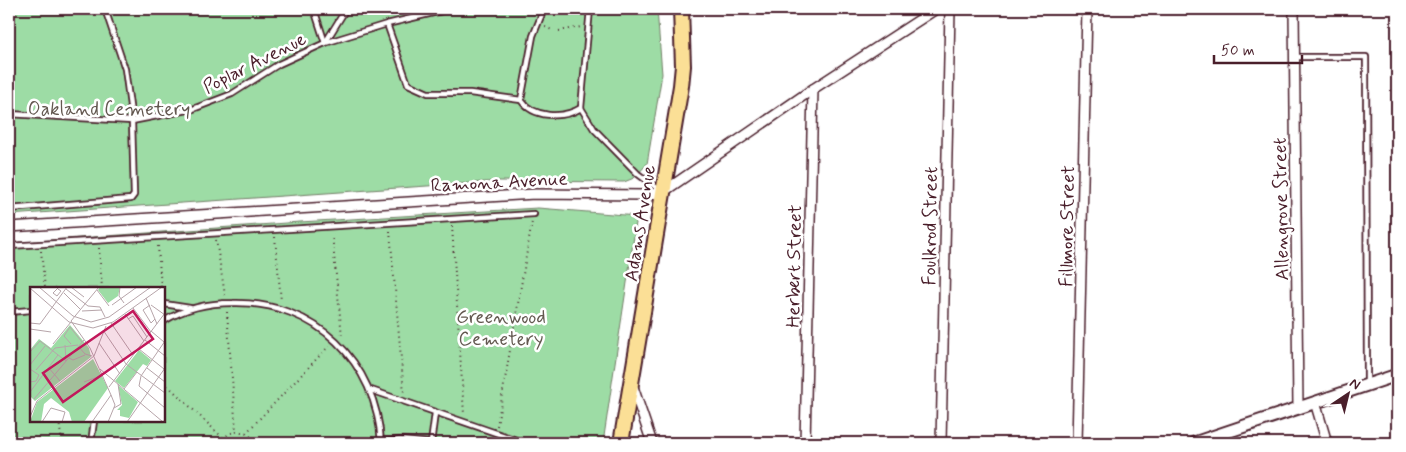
<svg xmlns="http://www.w3.org/2000/svg" width="1406" height="452" font-family="Mynerve,sans-serif">
<style>
.green{fill:#9ddca5;stroke:#747e68;fill-rule:evenodd}
.lines{fill:none;stroke-linecap:round;stroke-linejoin:round}
.service-casing{stroke:#4a1f2b;stroke-width:8}
.minor-casing{stroke:#4a1f2b;stroke-width:12}
.tertiary-casing{stroke:#4a1f2b;stroke-width:15}
.primary-casing{stroke:#4a1f2b;stroke-width:18}
.path{stroke:#4a1f2b;stroke-width:2;stroke-dasharray:1 4;stroke-linecap:butt}
.service{stroke:#fff;stroke-width:4.5}
.minor{stroke:#fff;stroke-width:9}
.tertiary{stroke:#fff;stroke-width:11}
.primary{stroke:#fbdf96;stroke-width:14}
.labels{text-anchor:middle;stroke-width:5;stroke-linejoin:round;paint-order:stroke}
.street-label{font-size:19px;fill:#4a1f2b;stroke:#fff}
.park-label{font-size:19px;fill:#635850;stroke:#fff}
.inset-road{fill:none;stroke:#b7a5aa;stroke-width:1}
.view{fill:#c2185b;fill-opacity:0.15;stroke:#c2185b;stroke-width:2.5}
.inset-edge{fill:none;stroke:#4a1f2b;stroke-width:2.5}
</style>
<rect width="100%" height="100%" fill="#fff"/>
<filter id="ink" filterUnits="userSpaceOnUse"><feTurbulence type="fractalNoise" baseFrequency=".02" numOctaves="2"/><feDisplacementMap in="SourceGraphic" scale="10" xChannelSelector="R" yChannelSelector="G"/><feConvolveMatrix kernelMatrix="1 2 1 2 8 2 1 2 1" color-interpolation-filters="sRGB"/></filter>
<g filter="url(#ink)">
<g class="green">
<polygon points="9,9 657,9 662,74 647,164 634,178 624,182 499,181 9,215"/>
<path d="M 538,208 L 637,216 L 603,443 L 9,443 L 9,243 L 300,222 ZM 31,288 L 164,288 L 164,421 L 31,421 Z"/>
</g>
<g class="lines">
<g class="service-casing">
<g id="service">
<polyline points="314,9 325,43"/>
<polyline points="590,9 581,108 594,129 638,174 661,191"/>
<path d="M 387,24 L 408,84 L 428,93 L 470,93 L 521,100 C 533,118 563,119 581,108"/>
<polyline points="325,43 346,9"/>
<polyline points="1295,57 1366,57 1367,385"/>
<polyline points="521,100 533,36 544,9"/>
<polyline points="9,114 132,121 193,109 232,94 279,64 325,43 387,24 450,9"/>
<polyline points="9,209 131,199 134,195 132,121 125,69 105,9"/>
<polyline points="9,246 534,214"/>
<polyline points="164,304 190,308"/>
<polyline points="9,312 31,310"/>
<path d="M 164,321 C 185,308 208,303 233,303 C 315,301 377,362 381,443"/>
<polyline points="371,390 525,443"/>
<polyline points="382,442 400,440 432,443"/>
<polyline points="91,443 94,421"/>
<polyline points="431,443 435,413"/>
</g>
</g>
<g class="minor-casing">
<g id="minor">
<polyline points="1294,9 1298,409"/>
<polyline points="9,227 535,194 646,195 663,192 813,89 936,9"/>
<polyline points="632,384 652,443"/>
<polyline points="1315,402 1327,443"/>
<polyline points="805,443 813,89"/>
<polyline points="941,443 950,9"/>
<polyline points="1077,443 1087,9"/>
</g>
</g>
<g class="tertiary-casing">
<polyline id="tertiary" points="1194,443 1397,375"/>
</g>
<g class="primary-casing">
<polyline id="primary" points="621,443 681,86 683,66 681,9"/>
</g>
<g class="path">
<polyline points="545,27 552,30"/>
<polyline points="559,31 581,27"/>
<polyline points="452,226 464,414"/>
<polyline points="390,231 404,393"/>
<polyline points="332,234 342,336"/>
<polyline points="275,237 281,301"/>
<polyline points="216,240 225,295"/>
<polyline points="158,246 161,288"/>
<polyline points="99,248 102,288"/>
<polyline points="41,251 45,288"/>
<polyline points="227,312 236,431"/>
<polyline points="164,382 223,438"/>
<polyline points="59,421 62,443"/>
<polyline points="497,426 532,222"/>
<polyline points="246,433 329,346"/>
<path d="M 220,443 C 229,428 247,428 256,443"/>
<polyline points="359,443 374,443"/>
</g>
<use href="#service" class="service"/>
<use href="#minor" class="minor"/>
<use href="#tertiary" class="tertiary"/>
<use href="#primary" class="primary"/>
</g>
</g>
<g class="labels">
<g class="street-label">
<text transform="translate(254 62) rotate(-27)" y="7">Poplar Avenue</text>
<text transform="translate(499 181) rotate(-3)" y="7">Ramona Avenue</text>
<text transform="translate(1280 209) rotate(-91)" y="7">Allengrove Street</text>
<text transform="translate(639 223) rotate(-81)" y="7">Adams Avenue</text>
<text transform="translate(929 226) rotate(-89)" y="7">Foulkrod Street</text>
<text transform="translate(1066 226) rotate(-89)" y="7">Fillmore Street</text>
<text transform="translate(793 266) rotate(-89)" y="7">Herbert Street</text>
</g>
<g class="park-label">
<text x="109" y="115">Oakland Cemetery</text>
<text x="501" y="323">Greenwood<tspan x="501" dy="22">Cemetery</tspan></text>
</g>
</g>
<g transform="translate(30 287)">
<rect width="135" height="135" fill="#fff"/>
<path d="M 70,0 L 90,0 L 88,9 L 78,16 L 68,3 ZM 40,38 L 59,61 L 61,70 L 5,114 L 0,109 L 0,63 L 9,52 L 21,61 ZM 109,63 L 121,73 L 117,79 L 113,77 L 94,101 L 85,94 ZM 63,72 L 78,101 L 54,135 L 42,135 L 39,125 L 21,111 L 14,117 L 11,135 L 0,135 L 7,115 ZM 88,98 L 108,115 L 99,131 L 90,129 L 90,123 L 87,123 L 92,118 Z" fill="#9ddca5"/>
<path class="inset-road" d="M 9,0 L 43,29 L 61,35 L 79,30 L 121,0M 41,0 L 54,10M 90,0 L 89,9 L 94,16M 0,1 L 39,35 L 63,41 L 83,35 L 132,0M 28,2 L 31,4 L 27,9 L 23,6 L 29,0M 36,2 L 58,19 L 70,20 L 75,30M 67,3 L 79,19M 34,6 L 50,22M 116,11 L 127,37M 82,18 L 107,0M 120,18 L 113,23 L 121,36 L 125,32M 121,18 L 135,28M 103,21 L 121,45M 52,24 L 72,23M 95,27 L 114,54M 98,32 L 103,29 L 117,50M 0,36 L 10,37 L 37,0M 81,36 L 103,68M 0,42 L 21,45M 73,43 L 96,77 L 135,106M 121,44 L 134,55M 115,53 L 135,69M 135,54 L 111,89 L 109,99 L 135,121M 69,56 L 90,87M 23,57 L 41,35M 41,57 L 34,49 L 40,40 L 52,55M 35,58 L 36,74M 48,59 L 55,67 L 62,69M 109,62 L 134,82M 0,65 L 10,54 L 36,74M 39,71 L 43,73 L 55,68M 0,78 L 15,59M 18,80 L 30,94M 117,81 L 135,95M 0,82 L 9,88 L 6,94 L 0,95M 70,82 L 133,135M 6,83 L 25,61 L 48,58M 54,95 L 73,88M 79,100 L 135,26M 94,102 L 107,85M 0,105 L 28,68M 4,112 L 54,53M 84,121 L 91,117 L 88,97M 0,130 L 7,114 L 64,69 L 76,39M 12,135 L 21,121 L 35,125 L 32,135M 62,135 L 81,108 L 60,61 L 41,34 L 69,0M 78,135 L 85,118 L 81,108M 97,135 L 135,81"/>
<path class="view" d="M 103,24 L 123,52 L 33,115 L 13,86 Z"/>
<rect width="135" height="135" class="inset-edge"/>
</g>
<rect width="1406" height="452" fill="none" stroke="#fff" stroke-width="30"/>
<rect x="15" y="15" width="1376" height="422" fill="none" stroke="#4a1f2b" stroke-width="2" filter="url(#ink)"/>
<g transform="translate(1348 394) rotate(35)" stroke="#ffffff" stroke-width="4" paint-order="stroke">
<path d="M0-4L9 19L0 12L-9 19Z" fill="#4a1f2b"/>
<text y="-8" font-size="14" font-weight="bold" text-anchor="middle" fill="#4a1f2b">N</text>
</g>
<path d="M1214 55v8h88v-8" fill="none" stroke="#4a1f2b" stroke-width="2.5"/>
<text x="1221" y="55" font-size="15" fill="#4a1f2b" stroke="#ffffff" stroke-width="4" paint-order="stroke">50 m</text>
</svg>
